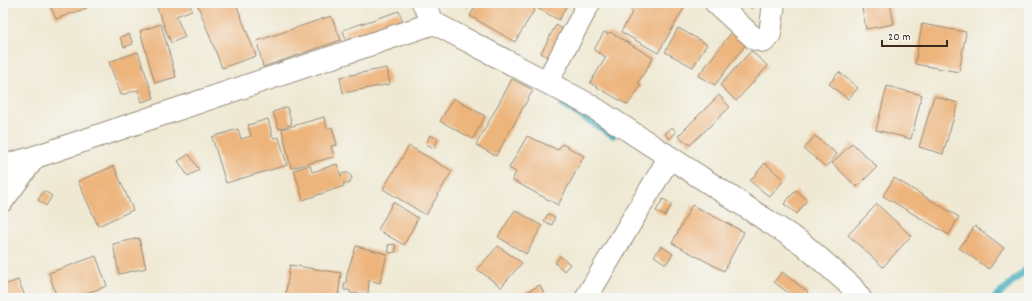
<svg xmlns="http://www.w3.org/2000/svg" width="1032" height="301" font-family="Dekko,sans-serif">
<style>
.lines{fill:none;stroke-linecap:round;stroke-linejoin:round}
.stream{stroke:#3eacbc;stroke-width:7}
.building{fill:#edb47b}
.minor-casing{stroke:#958a78;stroke-width:24}
.minor{stroke:#fff;stroke-width:22}
</style>
<rect width="100%" height="100%" fill="#f6f6f2"/>
<filter id="ink" filterUnits="userSpaceOnUse"><feTurbulence type="fractalNoise" baseFrequency=".025" numOctaves="2"/><feDisplacementMap in="SourceGraphic" scale="8" xChannelSelector="R" yChannelSelector="G"/><feConvolveMatrix kernelMatrix="1 2 1 2 8 2 1 2 1" color-interpolation-filters="sRGB"/></filter>
<filter id="wash" filterUnits="userSpaceOnUse"><feTurbulence type="fractalNoise" baseFrequency=".012" numOctaves="4" result="noise"/><feDisplacementMap in="SourceGraphic" scale="16" xChannelSelector="R" yChannelSelector="G"/><feGaussianBlur stdDeviation="0.9" result="paint"/><feColorMatrix in="noise" values="0 0 0 0 0 0 0 0 0 0 0 0 0 0 0 0 0 1.4 0 .05"/><feComposite in="paint" operator="in"/></filter>
<g filter="url(#wash)">
<rect width="100%" height="100%" fill="#efe9d3"/>
<g class="lines">
<g class="stream">
<polyline points="563,105 613,135"/>
<polyline points="995,298 1029,267"/>
</g>
</g>
<g id="blocks">
<g class="building">
<polygon points="49,3 85,3 87,8 56,19"/>
<polygon points="155,3 189,3 192,10 176,16 185,37 171,43"/>
<polygon points="197,3 243,3 237,6 256,56 222,68"/>
<polygon points="458,3 471,3 468,8"/>
<polygon points="477,3 525,3 535,9 515,42 470,16"/>
<polygon points="528,3 568,3 559,20"/>
<polygon points="630,3 687,3 658,53 621,32 633,11 627,8"/>
<polygon points="745,3 757,3 752,9"/>
<polygon points="861,3 890,3 894,24 866,29"/>
<polygon points="399,11 405,28 348,46 343,30"/>
<polygon points="331,16 341,40 263,67 257,41"/>
<polygon points="161,24 176,77 155,83 140,31"/>
<polygon points="922,24 966,32 959,72 915,64"/>
<polygon points="556,25 566,31 551,59 541,53"/>
<polygon points="678,28 707,44 693,67 665,52"/>
<polygon points="734,29 747,43 715,85 698,76"/>
<polygon points="604,32 608,34 610,32 653,58 638,83 641,85 628,105 590,83 606,57 594,50"/>
<polygon points="129,34 133,44 124,47 120,37"/>
<polygon points="751,51 768,66 736,101 720,85"/>
<polygon points="138,52 154,98 142,102 138,90 121,95 109,62"/>
<polygon points="387,68 390,84 343,93 340,77"/>
<polygon points="839,72 858,88 848,99 829,84"/>
<polygon points="512,79 533,90 496,156 476,145"/>
<polygon points="887,86 922,95 911,139 876,130"/>
<polygon points="719,95 730,107 690,145 678,136"/>
<polygon points="934,96 958,103 943,154 919,147"/>
<polygon points="453,98 485,116 473,139 440,121"/>
<polygon points="287,107 292,124 279,129 273,112"/>
<polygon points="324,117 327,129 332,127 337,145 331,146 334,157 291,168 282,129"/>
<polygon points="268,119 273,138 279,137 287,165 226,183 212,137 238,129 241,139 251,136 248,125"/>
<polygon points="672,127 676,132 670,139 665,134"/>
<polygon points="430,135 438,139 434,148 426,144"/>
<polygon points="527,136 558,150 562,144 584,156 558,205 512,180 516,172 509,168"/>
<polygon points="815,136 837,154 826,167 804,149"/>
<polygon points="852,143 877,167 857,187 832,163"/>
<polygon points="409,146 452,171 426,215 383,189"/>
<polygon points="189,154 199,170 188,176 178,161"/>
<polygon points="765,163 784,180 770,197 750,181"/>
<polygon points="337,164 341,176 343,173 348,173 352,177 349,184 343,183 344,186 303,200 294,170 310,165 312,172"/>
<polygon points="114,166 133,210 98,226 78,181"/>
<polygon points="894,178 959,217 949,235 883,196"/>
<polygon points="796,190 807,200 797,214 784,204"/>
<polygon points="44,191 52,196 46,206 38,200"/>
<polygon points="663,199 672,204 665,216 656,211"/>
<polygon points="393,202 418,218 404,245 378,230"/>
<polygon points="877,204 911,236 883,267 848,235"/>
<polygon points="692,205 744,232 724,271 672,243"/>
<polygon points="515,210 542,226 526,254 498,237"/>
<polygon points="548,214 555,217 552,225 544,221"/>
<polygon points="975,226 1004,248 989,269 959,248"/>
<polygon points="139,238 146,268 119,274 113,244"/>
<polygon points="395,244 396,252 389,253 388,245"/>
<polygon points="356,246 387,254 380,283 369,280 368,294 350,293 350,290 344,290 344,283 346,283 347,273"/>
<polygon points="498,246 522,263 501,287 477,269"/>
<polygon points="661,246 673,254 666,264 654,256"/>
<polygon points="96,256 107,286 72,298 57,298 49,273"/>
<polygon points="560,256 570,264 564,271 555,263"/>
<polygon points="290,265 341,273 338,298 285,298"/>
<polygon points="782,272 808,292 803,298 795,298 774,282"/>
<polygon points="5,278 7,284 18,280 26,298 3,298 3,279"/>
<polygon points="540,285 546,298 515,298"/>
</g>
</g>
</g>
<g filter="url(#ink)">
<use href="#blocks" fill-opacity="0" stroke="#958a78" stroke-width="1"/>
<g class="lines">
<g class="minor-casing">
<g id="minor">
<polyline points="716,3 755,39 764,41 770,34 774,3"/>
<polyline points="434,23 588,104 803,244 851,286 860,298"/>
<polyline points="547,82 589,3"/>
<polyline points="3,166 35,157 434,23 423,3"/>
<polyline points="3,200 35,157"/>
<polyline points="586,298 669,158"/>
</g>
</g>
<use href="#minor" class="minor"/>
</g>
</g>
<rect width="1032" height="301" fill="none" stroke="#f6f6f2" stroke-width="16"/>
<path d="M882 40v6h65v-6" fill="none" stroke="#3b2a1e" stroke-width="2"/>
<text x="888" y="40" font-size="12" fill="#3b2a1e" stroke="#f6f6f2" stroke-width="3" paint-order="stroke">20 m</text>
</svg>
